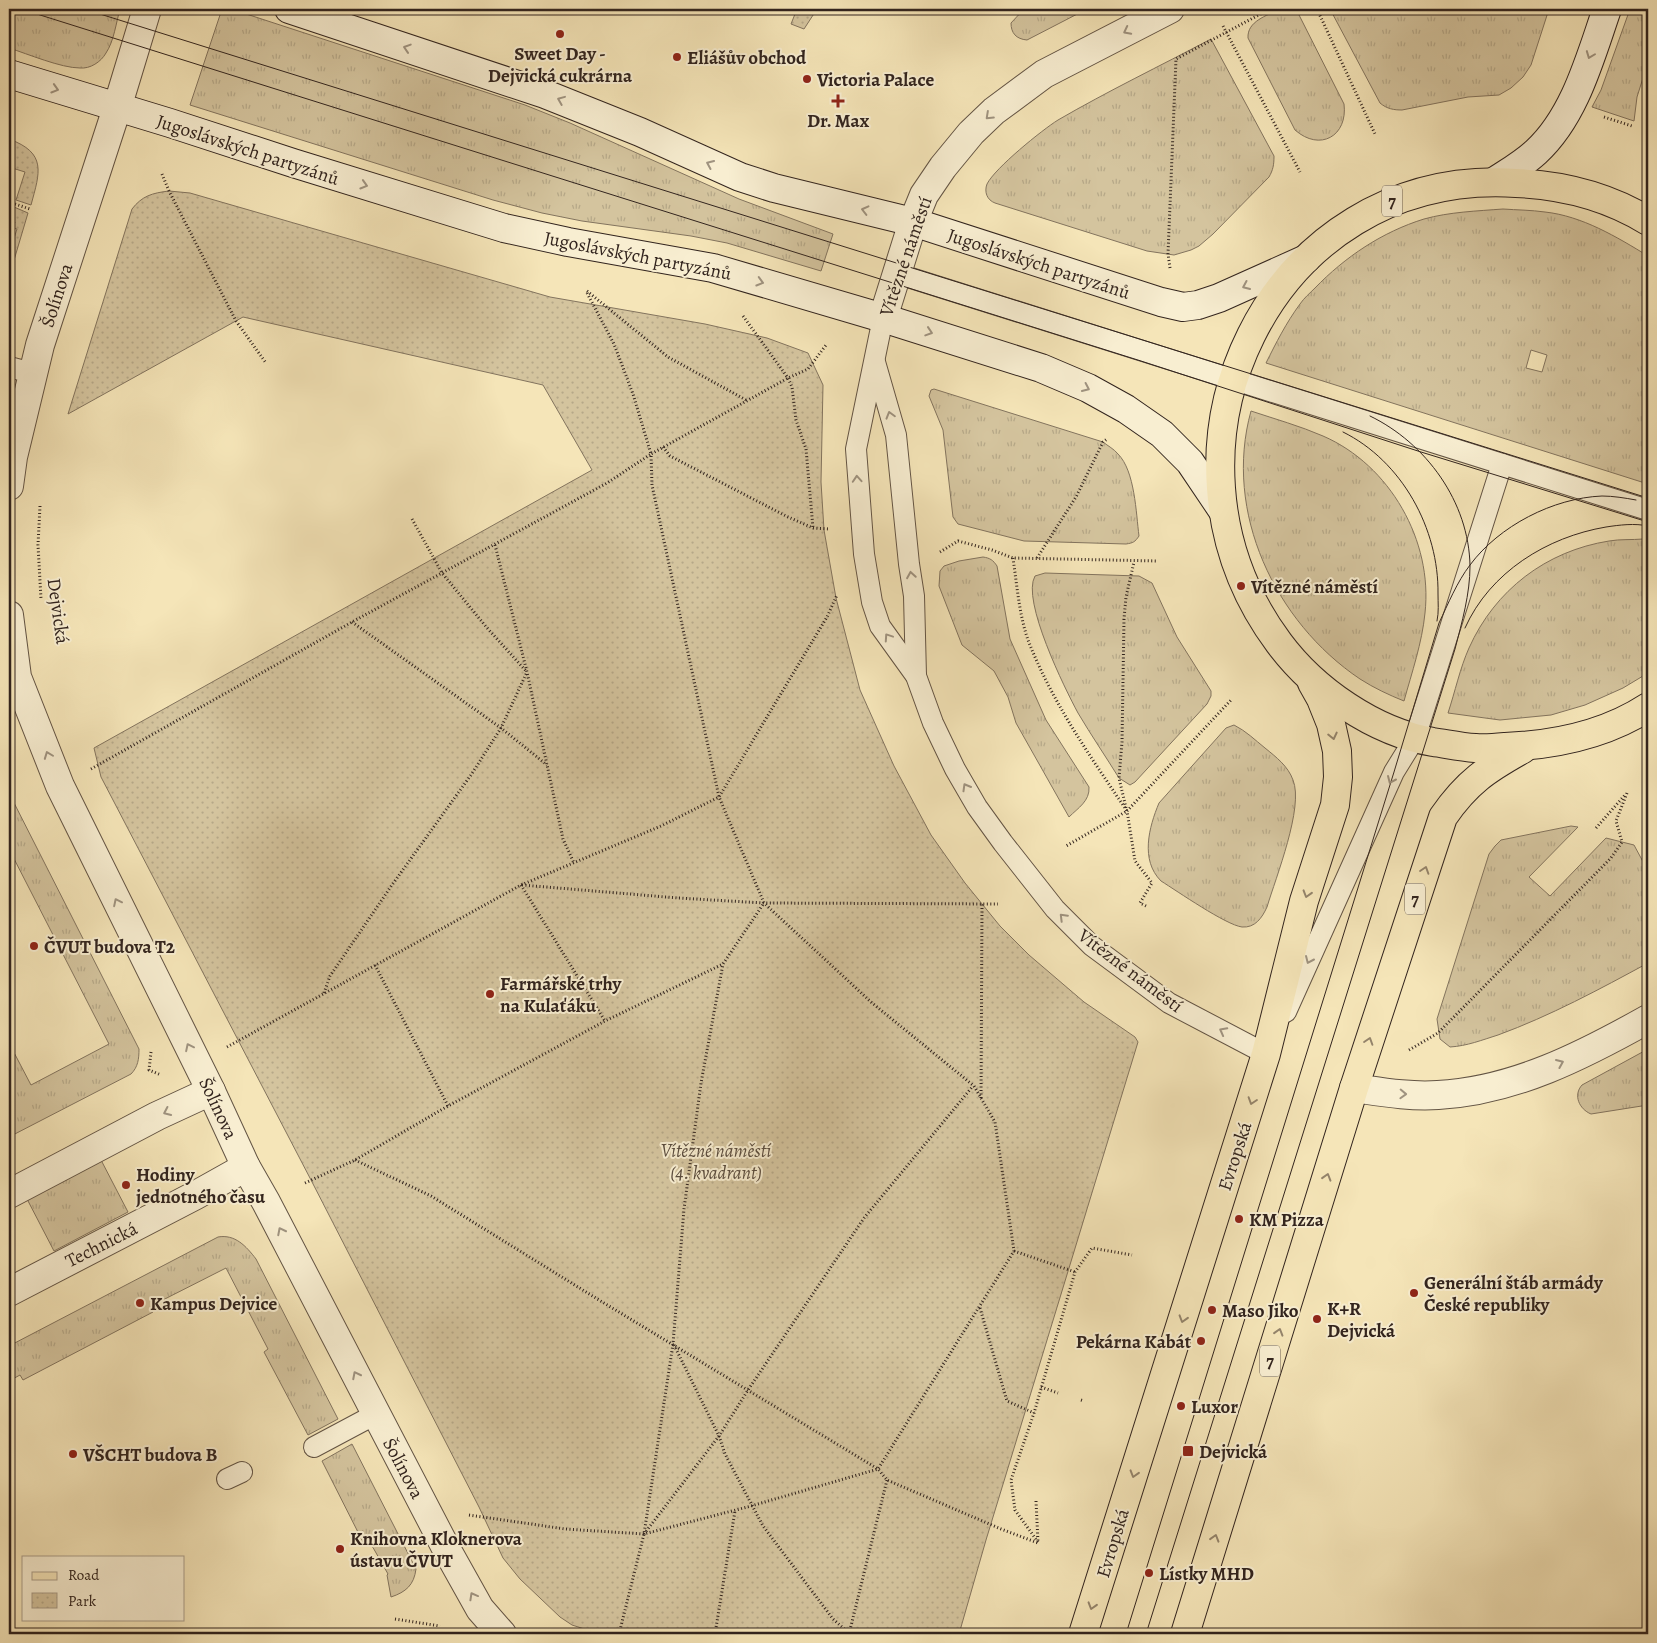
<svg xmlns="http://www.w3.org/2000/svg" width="1657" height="1643" font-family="Alegreya,serif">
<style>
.grass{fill:url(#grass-tufts);stroke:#83745e;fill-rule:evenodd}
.park{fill:url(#park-dots);stroke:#83745e}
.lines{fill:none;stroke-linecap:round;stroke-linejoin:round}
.lane-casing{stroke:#635444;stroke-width:22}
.street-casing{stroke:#635444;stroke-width:30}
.secondary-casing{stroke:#32241e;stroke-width:30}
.primary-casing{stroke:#32241e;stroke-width:30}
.path{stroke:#32241e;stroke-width:3;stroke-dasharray:1 2.5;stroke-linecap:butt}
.lane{stroke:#f8eed1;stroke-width:20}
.street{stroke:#f8eed1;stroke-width:28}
.secondary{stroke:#f8eed1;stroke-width:28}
.primary{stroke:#f5e5b8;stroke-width:28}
.tram{stroke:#32241e;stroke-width:1}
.oneway{stroke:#9f9380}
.oneway2{stroke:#94846b}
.poi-dot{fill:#8f2418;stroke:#f8eed1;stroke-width:2}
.labels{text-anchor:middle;stroke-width:4;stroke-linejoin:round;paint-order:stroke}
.shield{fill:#f8eed1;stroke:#6d6154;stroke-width:1}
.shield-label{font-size:18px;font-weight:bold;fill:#32241e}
.poi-label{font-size:19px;font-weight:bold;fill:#32241e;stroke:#f8eed1;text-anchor:start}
.street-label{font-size:19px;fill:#32241e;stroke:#f8eed1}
.park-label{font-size:19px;font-style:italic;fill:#5a4c3e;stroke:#f8eed1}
</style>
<defs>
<pattern id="grass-tufts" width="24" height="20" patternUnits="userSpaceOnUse" patternTransform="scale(1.25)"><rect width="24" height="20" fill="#d4c49e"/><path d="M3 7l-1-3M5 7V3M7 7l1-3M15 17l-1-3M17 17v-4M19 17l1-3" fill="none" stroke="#b6a888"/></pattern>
<pattern id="park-dots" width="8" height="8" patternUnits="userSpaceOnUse" patternTransform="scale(1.25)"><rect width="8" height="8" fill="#d4c49e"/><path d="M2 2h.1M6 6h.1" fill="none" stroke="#b6a888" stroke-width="1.8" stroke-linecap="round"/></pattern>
</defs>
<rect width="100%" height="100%" fill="#f5e5b8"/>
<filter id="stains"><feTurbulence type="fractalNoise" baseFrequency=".004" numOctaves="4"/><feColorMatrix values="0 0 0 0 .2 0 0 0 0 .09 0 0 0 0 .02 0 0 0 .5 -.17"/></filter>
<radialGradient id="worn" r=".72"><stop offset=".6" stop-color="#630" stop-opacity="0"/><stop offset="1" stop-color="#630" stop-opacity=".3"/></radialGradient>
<g class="grass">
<path d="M 9,9 L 120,9 C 116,23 114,41 106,53 C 101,62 90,69 80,68 C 61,68 28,54 9,48 Z"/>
<polygon points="222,9 231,9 525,105 570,123 739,199 833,234 821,271 727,243 691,236 582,221 542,213 493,200 190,105"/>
<path d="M 1024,9 L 1087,9 L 1027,40 C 1016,39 1011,33 1011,23 Z"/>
<path d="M 1279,9 L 1296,9 L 1344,104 C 1348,136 1320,152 1295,130 L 1248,38 C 1247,21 1267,16 1279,9 Z"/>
<path d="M 1330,9 L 1549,9 L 1531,65 L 1523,77 L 1511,88 L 1499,95 L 1468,97 L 1402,110 C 1394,110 1387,109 1380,103 Z"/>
<polygon points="1630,9 1648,9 1648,62 1637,97 1634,121 1592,107 1601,90"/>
<path d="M 1211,39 L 1274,156 C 1274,165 1273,170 1269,177 L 1213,234 L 1199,246 L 1191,250 L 1174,255 L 1147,251 L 995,203 C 987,200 984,192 987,184 C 995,168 1042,130 1058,120 C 1108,91 1160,66 1211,39 Z"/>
<path d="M 1503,209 C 1517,210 1531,210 1545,212 C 1582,216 1617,237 1648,256 L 1648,484 L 1266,363 C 1276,343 1286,323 1300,304 C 1304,298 1310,293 1315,288 C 1345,257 1382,232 1424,219 C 1449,212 1477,211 1503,209 ZM 1531,350 L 1547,355 L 1542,372 L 1526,368 Z"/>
<path d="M 934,389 L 1103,442 C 1108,446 1114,449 1118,454 C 1135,471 1136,513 1139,536 C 1135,542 1133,543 1126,544 L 1024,541 L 958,524 L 953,517 L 943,430 L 929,396 L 931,390 Z"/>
<path d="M 1251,411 C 1275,419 1300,426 1323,436 C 1390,465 1433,541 1425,613 C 1422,643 1412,672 1404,701 C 1389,695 1374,688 1360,679 C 1275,622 1223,512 1251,411 Z"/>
<path d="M 1643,539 L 1648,540 L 1648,673 L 1623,688 L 1585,705 L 1551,715 L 1500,720 L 1448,713 C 1455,692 1460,668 1469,648 C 1495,590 1546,551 1609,541 C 1620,539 1632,540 1643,539 Z"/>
<path d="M 983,557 C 990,558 993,560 997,566 L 1010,639 L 1046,720 L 1089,787 C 1090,801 1078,808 1069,817 L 1016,723 L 1008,697 L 994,671 L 962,645 L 939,586 L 940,571 L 944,566 L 959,561 Z"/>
<path d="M 1045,573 L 1139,576 L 1152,583 L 1177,637 L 1211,691 L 1211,696 L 1207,704 L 1135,782 L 1130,785 L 1119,778 C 1106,757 1091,735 1078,713 C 1065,689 1021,600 1035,576 Z"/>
<path d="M 1234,725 C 1246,731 1255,740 1265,748 C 1276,757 1288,766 1293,780 C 1304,807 1276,877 1267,907 C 1262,918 1255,928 1242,927 C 1226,925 1177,891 1161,881 C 1140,860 1149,827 1159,803 L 1226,728 Z"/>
<path d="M 9,793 L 139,1049 C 139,1059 138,1067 131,1074 L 9,1137 L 9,1043 L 31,1085 L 109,1044 L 9,849 Z"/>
<path d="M 1571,826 L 1578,827 L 1529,877 L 1550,896 L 1606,838 L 1634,845 L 1648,871 L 1648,963 C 1600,989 1550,1016 1498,1035 C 1482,1040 1467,1046 1450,1047 L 1440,1039 L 1437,1019 L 1489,854 L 1495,846 L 1501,840 Z"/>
<path d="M 1648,1049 L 1648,1105 L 1591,1114 C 1579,1109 1573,1095 1582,1085 Z"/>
<polygon points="101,1160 128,1212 54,1251 27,1199"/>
<path d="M 218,1237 C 235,1234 246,1246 256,1259 L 338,1419 L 308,1435 L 264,1352 L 268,1349 L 226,1268 L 151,1306 L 153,1312 L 23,1380 L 20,1375 L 9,1381 L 9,1346 Z"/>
<path d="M 352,1444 L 416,1569 C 414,1585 406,1592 391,1597 L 387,1575 L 388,1574 L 371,1544 L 365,1546 L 322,1461 Z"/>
</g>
<g class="park">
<polygon points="797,9 817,9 804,29 791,24"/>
<path d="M 9,139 C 47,153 40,172 31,205 L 16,200 L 25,172 L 9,167 Z"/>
<path d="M 169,191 L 190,193 L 550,297 L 705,324 L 767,338 L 808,353 L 823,385 L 821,482 L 824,530 L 836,598 L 860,690 L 894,766 L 931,835 L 965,883 L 1000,926 L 1029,955 L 1084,1002 L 1135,1037 L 1138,1042 L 986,1540 L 959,1634 L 600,1634 L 572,1625 L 560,1617 L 520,1579 L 503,1558 L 479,1507 L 311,1180 L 101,777 L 94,748 L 592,470 L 543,385 L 243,317 L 68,414 L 132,209 C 142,196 152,193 169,191 Z"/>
<polygon points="14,207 28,213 9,277 9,254 17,229 13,228 15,222 10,220"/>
</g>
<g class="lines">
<g class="lane-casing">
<g id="lane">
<polyline points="895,273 1648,510"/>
<polyline points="883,318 856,449 864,554 872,602 880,626 916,676 933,723 955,769 977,807 1003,843 1055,909 1092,946 1169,1003 1266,1054 1271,1043"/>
<polyline points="875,362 896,435 909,564 914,596 916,676"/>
<polyline points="9,367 32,373"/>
<polyline points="1286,1012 1394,772 1415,738 1502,464"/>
<polyline points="314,1447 376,1414"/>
<polyline points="227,1479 242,1472"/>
</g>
</g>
<g class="street-casing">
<g id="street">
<polyline points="883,318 913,222 924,195 943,167 971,133 994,111 1044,74 1170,9"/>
<polyline points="9,486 13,457 40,345 117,108 147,9"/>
<polyline points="9,615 17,677 60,786 211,1091 246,1167 266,1202 447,1550 480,1609 502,1634"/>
<path d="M 1354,1088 C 1382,1092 1410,1097 1438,1095 C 1514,1091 1584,1055 1648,1019"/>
<polyline points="9,1194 157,1116 211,1091"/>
<polyline points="9,1292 196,1195 246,1167"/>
</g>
</g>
<g class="secondary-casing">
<g id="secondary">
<polyline points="289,9 545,94 640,132 740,177 774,188 913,222 1161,302 1183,307 1198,305 1219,298 1306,259"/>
<polyline points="9,74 170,123 293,163 504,228 568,242 713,268 883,318 1041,368 1088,388 1126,409 1162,434 1190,462 1223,511"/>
<path d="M 1495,181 C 1509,172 1523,164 1536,152 C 1575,116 1590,58 1607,9"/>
</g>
</g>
<g class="primary-casing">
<g id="primary">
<path d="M 1648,221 C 1609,197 1562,185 1516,183 C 1269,167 1136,451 1279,643 C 1314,690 1374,732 1433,742 C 1447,744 1461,747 1475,748 C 1484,749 1495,748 1505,747 C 1555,745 1605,735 1648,707"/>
<polyline points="1083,1634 1266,1054 1304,901 1335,805 1338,777 1337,751 1331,724 1321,699 1312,683"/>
<path d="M 1185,1634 L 1354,1088 L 1443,817 C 1467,782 1487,769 1523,749"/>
</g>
</g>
<g class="path">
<polyline points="1317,9 1375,134"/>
<polyline points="1223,26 1300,172"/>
<polyline points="1604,117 1632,126"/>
<polyline points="162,174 169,191 236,321 266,363"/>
<polyline points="15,204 30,209"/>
<polyline points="1170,268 1168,254 1176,59 1270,9"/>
<polyline points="587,291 668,357 746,400"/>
<polyline points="743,316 788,378 792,387 796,420 806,449 813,528"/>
<polyline points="663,447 670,456 786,516 813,528 830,529"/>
<polyline points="40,506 38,545 41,599"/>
<polyline points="412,519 442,573 488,629 526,671"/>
<polyline points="495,545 527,672 563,839 574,863"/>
<polyline points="940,552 958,541 992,550 1013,558 1158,561"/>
<path d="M 1013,558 C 1017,585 1019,614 1028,640 C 1052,702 1090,756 1127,811 L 1066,846"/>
<polyline points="1037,558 1076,497 1103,442 1107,439"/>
<polyline points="352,622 501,728 547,765"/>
<polyline points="91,769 352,622 607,483 651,454 633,394 614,344 586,291"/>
<polyline points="1126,808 1119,778 1122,742 1124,619 1126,597 1134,562"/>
<polyline points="1596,828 1625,795"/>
<polyline points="521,885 605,1021"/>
<polyline points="522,885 678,898 764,903 998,904"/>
<polyline points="1146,906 1140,903 1152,883 1135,861 1127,811 1231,700"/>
<polyline points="375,965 448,1106"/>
<polyline points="324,993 330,976 392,885 471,775 501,728 527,672"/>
<polyline points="227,1047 521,885 661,826 719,797 827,617 837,595"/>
<polyline points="1409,1050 1438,1033 1611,858 1622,842 1616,821 1627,793"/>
<polyline points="151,1052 149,1070 161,1075"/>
<polyline points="981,1098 982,904"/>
<polyline points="355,1160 431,1196 599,1300 878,1469 887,1480 1001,1529 1038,1543"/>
<polyline points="305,1183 355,1160 448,1106 605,1021 723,964 764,903 719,797 652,485 651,454 788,378 808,369 826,345"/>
<polyline points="1014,1251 1075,1272"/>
<polyline points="980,1308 1007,1401 1034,1413"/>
<polyline points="674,1345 719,1436 725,1454 763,1526 833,1619 850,1634"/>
<polyline points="1041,1387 1058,1393"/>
<polyline points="1081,1400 1084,1401"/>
<polyline points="1036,1501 1038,1542"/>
<polyline points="469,1515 565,1529 644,1534 751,1506 878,1469 1014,1251 995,1122 974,1086 871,1002 764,903"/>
<polyline points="644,1534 719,1436 748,1390 864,1218 973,1086"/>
<polyline points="1038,1542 1015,1510 1011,1480 1034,1413 1075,1272 1092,1248 1132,1255"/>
<polyline points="395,1619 440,1626"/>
<polyline points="619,1634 644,1534 673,1344 684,1209 701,1083 723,964"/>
<polyline points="715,1634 735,1511"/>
<polyline points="849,1634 887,1480"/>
</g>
<use href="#lane" class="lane"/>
<use href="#street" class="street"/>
<use href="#secondary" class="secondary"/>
<use href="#primary" class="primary"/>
<g class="tram">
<polyline points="21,9 1141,361 1421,452 1648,522"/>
<polyline points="84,9 1648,498"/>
<path d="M 1343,432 C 1402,461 1439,529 1438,594 C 1438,603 1439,612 1437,621"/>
<path d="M 1465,628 C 1490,572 1547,537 1606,527 C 1619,525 1635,523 1648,526"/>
<path d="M 1126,1634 L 1394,772 L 1439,623 C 1448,604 1457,582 1470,565 C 1499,526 1553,498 1602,496 C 1613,496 1625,498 1636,500"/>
<path d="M 1146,1634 L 1455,649 C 1462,622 1470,594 1470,566 C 1469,502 1426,443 1370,416"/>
</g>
</g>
<defs><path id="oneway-chevron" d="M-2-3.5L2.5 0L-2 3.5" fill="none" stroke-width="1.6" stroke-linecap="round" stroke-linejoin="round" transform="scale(1.25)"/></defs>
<g class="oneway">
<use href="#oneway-chevron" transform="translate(1127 31) rotate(153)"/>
<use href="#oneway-chevron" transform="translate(407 48) rotate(-162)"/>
<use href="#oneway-chevron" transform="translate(1590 55) rotate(111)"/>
<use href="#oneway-chevron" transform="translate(55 89) rotate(17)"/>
<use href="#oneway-chevron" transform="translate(561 100) rotate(-158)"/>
<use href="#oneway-chevron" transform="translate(989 116) rotate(137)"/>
<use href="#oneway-chevron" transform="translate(710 164) rotate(-156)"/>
<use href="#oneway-chevron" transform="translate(364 185) rotate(17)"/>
<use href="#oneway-chevron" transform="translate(865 210) rotate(-166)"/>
<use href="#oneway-chevron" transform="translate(760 282) rotate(16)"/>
<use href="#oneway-chevron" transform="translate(1246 286) rotate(156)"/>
<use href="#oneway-chevron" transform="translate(929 332) rotate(18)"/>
<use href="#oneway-chevron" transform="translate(1086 388) rotate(25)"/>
<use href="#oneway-chevron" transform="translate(890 415) rotate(-106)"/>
<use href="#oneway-chevron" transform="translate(857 479) rotate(-94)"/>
<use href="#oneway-chevron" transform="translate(911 575) rotate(-99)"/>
<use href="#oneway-chevron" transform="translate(888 637) rotate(-124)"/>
<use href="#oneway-chevron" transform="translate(48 755) rotate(-111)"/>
<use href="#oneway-chevron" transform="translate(1391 780) rotate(114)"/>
<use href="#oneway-chevron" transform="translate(966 787) rotate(-120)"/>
<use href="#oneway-chevron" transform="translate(117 902) rotate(-116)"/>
<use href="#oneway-chevron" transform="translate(1063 917) rotate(-135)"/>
<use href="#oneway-chevron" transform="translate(1309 960) rotate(114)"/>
<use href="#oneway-chevron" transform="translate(1223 1031) rotate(-152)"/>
<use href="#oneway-chevron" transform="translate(189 1047) rotate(-116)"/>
<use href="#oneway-chevron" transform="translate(1560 1063) rotate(-23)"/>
<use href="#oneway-chevron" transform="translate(1403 1094) rotate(2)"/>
<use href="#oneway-chevron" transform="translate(167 1112) rotate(155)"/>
<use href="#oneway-chevron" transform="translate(281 1231) rotate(-117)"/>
<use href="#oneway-chevron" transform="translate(356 1375) rotate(-117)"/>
<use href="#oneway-chevron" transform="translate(473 1596) rotate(-119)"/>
</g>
<g class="oneway2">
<use href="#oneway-chevron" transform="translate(1333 736) rotate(77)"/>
<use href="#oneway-chevron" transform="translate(1425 870) rotate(-72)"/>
<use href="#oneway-chevron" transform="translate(1307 894) rotate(107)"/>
<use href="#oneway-chevron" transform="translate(1369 1041) rotate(-72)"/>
<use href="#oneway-chevron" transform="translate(1252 1101) rotate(108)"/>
<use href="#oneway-chevron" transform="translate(1327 1177) rotate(-73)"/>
<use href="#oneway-chevron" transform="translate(1183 1319) rotate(107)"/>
<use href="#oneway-chevron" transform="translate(1279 1332) rotate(-73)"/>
<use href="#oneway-chevron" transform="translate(1134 1474) rotate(107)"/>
<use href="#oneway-chevron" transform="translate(1215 1538) rotate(-73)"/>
<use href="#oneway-chevron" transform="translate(1092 1606) rotate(107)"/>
</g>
<g class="poi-dot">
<circle cx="560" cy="34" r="5"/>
<circle cx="677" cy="57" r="5"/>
<circle cx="807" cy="79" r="5"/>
<path d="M835.5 93.5h5v5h5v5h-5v5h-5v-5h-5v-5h5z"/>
<circle cx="1241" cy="586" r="5"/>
<circle cx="34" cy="946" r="5"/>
<circle cx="490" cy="994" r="5"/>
<circle cx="126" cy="1185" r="5"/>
<circle cx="1239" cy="1219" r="5"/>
<circle cx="1414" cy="1293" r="5"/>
<circle cx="140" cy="1303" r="5"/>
<circle cx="1212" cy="1310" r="5"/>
<circle cx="1317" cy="1319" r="5"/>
<circle cx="1201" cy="1341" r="5"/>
<circle cx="1181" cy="1406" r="5"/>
<rect x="1182" y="1445" width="12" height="12" rx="2.5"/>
<circle cx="73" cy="1454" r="5"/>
<circle cx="340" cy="1549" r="5"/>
<circle cx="1149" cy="1573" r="5"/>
</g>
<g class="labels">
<g class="shield">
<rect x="1382" y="185.5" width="20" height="31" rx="4"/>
<rect x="1405" y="883.5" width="20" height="31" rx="4"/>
<rect x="1260" y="1345.5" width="20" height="31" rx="4"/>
</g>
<g class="shield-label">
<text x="1392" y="207">7</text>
<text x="1415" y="905">7</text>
<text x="1270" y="1367">7</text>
</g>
<g class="poi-label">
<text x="560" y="60" text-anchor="middle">Sweet Day -<tspan x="560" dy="22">Dejvická cukrárna</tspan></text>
<text x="687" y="64">Eliášův obchod</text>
<text x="817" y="86">Victoria Palace</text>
<text x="838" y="127" text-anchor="middle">Dr. Max</text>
<text x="1251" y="593">Vítězné náměstí</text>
<text x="44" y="953">ČVUT budova T2</text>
<text x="500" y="990">Farmářské trhy<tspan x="500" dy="22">na Kulaťáku</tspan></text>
<text x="136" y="1181">Hodiny<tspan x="136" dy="22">jednotného času</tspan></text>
<text x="1249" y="1226">KM Pizza</text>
<text x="1424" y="1289">Generální štáb armády<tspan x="1424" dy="22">České republiky</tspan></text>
<text x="150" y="1310">Kampus Dejvice</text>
<text x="1327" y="1315">K+R<tspan x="1327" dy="22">Dejvická</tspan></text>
<text x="1222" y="1317">Maso Jiko</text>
<text x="1191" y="1348" text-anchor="end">Pekárna Kabát</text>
<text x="1191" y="1413">Luxor</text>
<text x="1199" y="1458">Dejvická</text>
<text x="83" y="1461">VŠCHT budova B</text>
<text x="350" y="1545">Knihovna Kloknerova<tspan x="350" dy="22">ústavu ČVUT</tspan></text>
<text x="1159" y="1580">Lístky MHD</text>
</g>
<g class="street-label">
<text transform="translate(248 149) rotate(18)" y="7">Jugoslávských partyzánů</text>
<text transform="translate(638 255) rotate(11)" y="7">Jugoslávských partyzánů</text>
<text transform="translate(905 256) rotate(-71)" y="7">Vítězné náměstí</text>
<text transform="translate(1039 263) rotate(18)" y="7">Jugoslávských partyzánů</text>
<text transform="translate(56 295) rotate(-72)" y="7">Šolínova</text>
<text transform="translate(59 611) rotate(82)" y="7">Dejvická</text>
<text transform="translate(1131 970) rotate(37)" y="7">Vítězné náměstí</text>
<text transform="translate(219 1108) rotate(65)" y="7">Šolínova</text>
<text transform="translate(1234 1156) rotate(-72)" y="7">Evropská</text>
<text transform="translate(101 1244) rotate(-27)" y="7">Technická</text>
<text transform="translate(404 1468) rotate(62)" y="7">Šolínova</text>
<text transform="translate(1112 1543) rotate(-73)" y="7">Evropská</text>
</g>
<g class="park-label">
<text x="716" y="1157">Vítězné náměstí<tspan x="716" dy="22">(4. kvadrant)</tspan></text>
</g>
</g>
<rect width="1657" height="1643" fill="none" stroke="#f5e5b8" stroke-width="30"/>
<rect x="10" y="10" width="1637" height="1623" fill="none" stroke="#32241e" stroke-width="2.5"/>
<rect x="15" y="15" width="1627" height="1613" fill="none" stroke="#32241e"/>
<rect x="22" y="1556" width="162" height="65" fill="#f8eed1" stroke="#a99d89"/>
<rect x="32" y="1572" width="25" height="8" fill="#f5e5b8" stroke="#a99d89"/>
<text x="68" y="1580" font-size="15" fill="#32241e">Road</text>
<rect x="32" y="1593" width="25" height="15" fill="url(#park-dots)" stroke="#a99d89"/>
<text x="68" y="1606" font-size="15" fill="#32241e">Park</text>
<rect width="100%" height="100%" filter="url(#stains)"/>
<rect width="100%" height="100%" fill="url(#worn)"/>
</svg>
